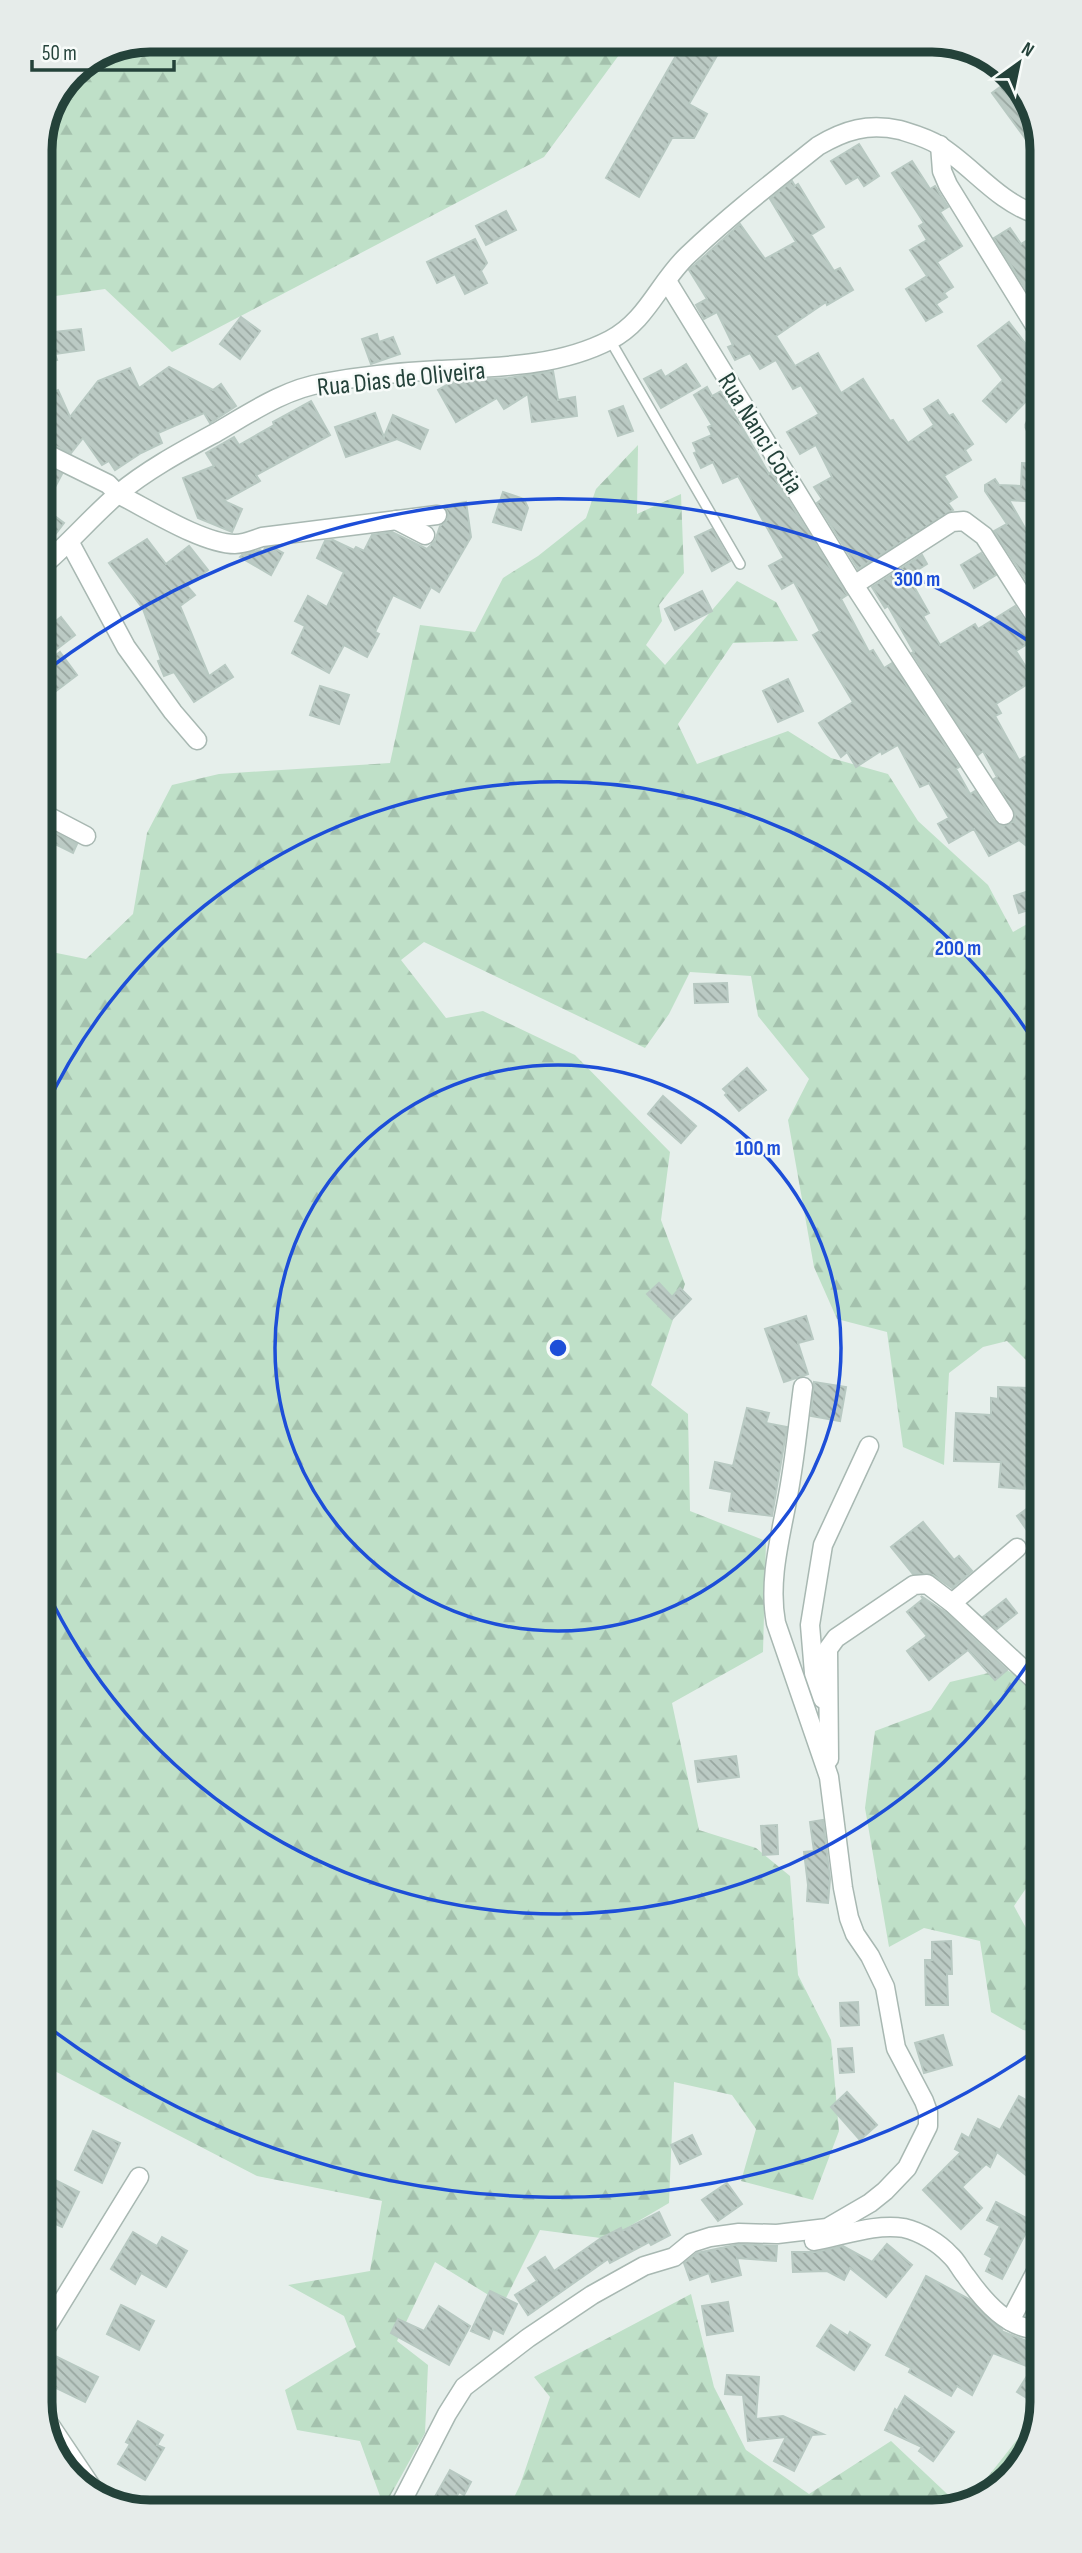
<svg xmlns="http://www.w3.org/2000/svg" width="1082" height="2553" font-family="'Sofia Sans Condensed',sans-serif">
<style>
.forest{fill:url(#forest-firs)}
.building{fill:url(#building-back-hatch);stroke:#b8c9c2;stroke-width:2}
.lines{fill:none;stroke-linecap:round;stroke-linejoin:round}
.service-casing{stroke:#a8b8b2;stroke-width:12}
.minor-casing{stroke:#a8b8b2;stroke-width:21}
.service{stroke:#fff;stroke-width:9}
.minor{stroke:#fff;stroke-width:18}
.ring{fill:none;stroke:#1d4ed8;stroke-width:3.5}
.labels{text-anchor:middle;stroke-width:5;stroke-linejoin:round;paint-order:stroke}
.street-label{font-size:26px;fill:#24423a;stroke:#f7fbf9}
.rim{fill:none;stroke:#24423a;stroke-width:9}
.centre{fill:#1d4ed8;stroke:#f7fbf9;stroke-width:3.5}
.ring-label{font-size:21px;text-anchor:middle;font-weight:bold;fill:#1d4ed8;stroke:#f7fbf9;stroke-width:5;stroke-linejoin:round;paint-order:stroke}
</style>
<defs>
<pattern id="forest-firs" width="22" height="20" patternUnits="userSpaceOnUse" patternTransform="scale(1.75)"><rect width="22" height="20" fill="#bfe0c8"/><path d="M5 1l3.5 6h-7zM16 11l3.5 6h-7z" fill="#a4c1ad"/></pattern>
<pattern id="building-back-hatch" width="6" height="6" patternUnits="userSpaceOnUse" patternTransform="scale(1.75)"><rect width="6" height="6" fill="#bbcac4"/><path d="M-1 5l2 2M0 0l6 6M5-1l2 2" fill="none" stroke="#98a6a0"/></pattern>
</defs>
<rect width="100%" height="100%" fill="#e6efeb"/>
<g class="forest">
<polygon points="150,40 630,40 544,157 172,352 105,289 41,298 40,143 73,72"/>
<polygon points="638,445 637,514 681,494 684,573 659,605 662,621 646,645 665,665 737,581 776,602 798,641 733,643 678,724 697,764 788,731 831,758 888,774 918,821 988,885 1013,932 1038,918 1039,1373 1007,1341 983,1347 949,1373 944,1465 903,1447 887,1332 837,1319 814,1267 788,1120 809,1079 758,1016 751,976 690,972 669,1014 645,1048 424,942 401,960 446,1018 483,1011 575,1055 670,1152 661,1220 685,1284 651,1385 688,1414 690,1511 766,1541 763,1652 672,1703 699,1830 756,1848 790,1876 798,1975 831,2040 839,2131 813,2200 741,2181 756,2129 732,2095 674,2082 669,2203 608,2239 540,2230 503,2304 435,2262 397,2341 428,2365 425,2433 384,2507 360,2441 297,2430 285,2390 356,2347 344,2316 288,2285 370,2271 382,2201 257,2176 45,2066 42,950 86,959 133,914 147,833 172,785 219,774 390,763 420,625 475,632 503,578 538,556 586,518 596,489"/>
<polygon points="1039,1396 1039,1436 1030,1428"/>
<polygon points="1005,1669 1040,1689 1040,1868 1014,1906 1041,1955 1041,2033 1023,2030 991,2012 980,1941 924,1928 889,1947 865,1808 875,1731 931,1710 950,1682"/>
<polygon points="691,2294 714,2387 746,2450 809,2494 891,2441 961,2507 508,2510 520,2485 550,2397 534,2377"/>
<polygon points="1024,2431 1032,2431 1019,2469 964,2507"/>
</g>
<g class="building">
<polygon points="685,40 726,40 689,104 707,114 694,138 672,138 639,197 606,178"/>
<polygon points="1011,79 1036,115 1036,153 992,93"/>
<polygon points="859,144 879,176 864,186 858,177 846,184 831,161"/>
<polygon points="912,161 930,189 935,186 948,207 940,212 962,246 937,262 953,287 944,293 947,297 936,304 942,312 926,321 906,289 927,276 910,250 927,240 919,226 924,223 892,173"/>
<polygon points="792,181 795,186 798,184 824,227 811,235 834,271 840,268 853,290 827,305 826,302 776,336 795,366 818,353 841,393 863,379 890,421 893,420 908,443 934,425 924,409 938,400 949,416 953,414 973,444 965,450 971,460 944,476 957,497 948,503 953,510 858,569 817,503 822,499 814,487 832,477 816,445 800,454 787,432 819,414 801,385 793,389 776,360 760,369 750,353 735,360 728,347 733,345 717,312 704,319 696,305 707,299 689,270 740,224 765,259 796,242 770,199"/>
<polygon points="506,211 516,230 486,245 476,226"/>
<polygon points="1010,228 1021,244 1036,235 1037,307 994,238"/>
<polygon points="475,239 487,263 481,271 487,283 465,294 455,274 437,283 427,262"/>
<polygon points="241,317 260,331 240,359 220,344"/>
<polygon points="41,319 47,319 51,337 55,336 55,332 81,329 84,350 55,354 57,360 41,364"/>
<polygon points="1009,322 1031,351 1028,354 1037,362 1037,390 1006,422 983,401 1003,380 978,346"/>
<polygon points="377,334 379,342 393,337 400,354 371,364 362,339"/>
<polygon points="686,364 700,386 661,408 644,379 661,370 665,377"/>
<polygon points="169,367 213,390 221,384 236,406 210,423 204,413 158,433 162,443 141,453 115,470 109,461 102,465 83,438 71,453 41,440 41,397 58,390 70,417 98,381 130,368 139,388"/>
<polygon points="553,371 558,400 575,397 577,416 532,422 528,394 504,409 497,398 456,422 438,390 454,381 508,378"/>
<polygon points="707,387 712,396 721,391 769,474 771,472 847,595 841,599 869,652 873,650 884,668 892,663 959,767 956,769 970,794 975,791 994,821 1004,826 1014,821 1015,814 994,779 997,777 983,751 978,755 912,653 914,652 888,606 885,608 872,587 922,555 927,564 908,576 929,613 923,616 940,645 975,624 978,629 1015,606 1028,626 1037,630 1037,638 1016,651 1034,680 996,704 1001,713 995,716 1019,760 1026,756 1038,776 1038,855 1019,840 989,856 974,829 949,843 938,824 949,818 929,783 920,787 898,745 882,754 881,751 856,767 847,752 841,757 819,723 853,702 813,635 820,631 794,582 782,589 769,566 784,558 738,476 723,483 713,462 701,468 694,453 697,452 693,443 712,435 708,427 712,425 694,395"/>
<polygon points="311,401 330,435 256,475 260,481 224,501 242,509 232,532 198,518 183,478 214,466 206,453 234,437 239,445 274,425 273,422"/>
<polygon points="623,406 633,431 618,436 609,411"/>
<polygon points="375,413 384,437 393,415 428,430 420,449 397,439 346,457 335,427"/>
<polygon points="1022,463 1037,464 1037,502 1009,500 1037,549 1037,573 1026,580 994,531 1007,524 985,491 985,485 995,479 999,485 1021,486"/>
<polygon points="41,464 62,474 44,508 64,523 51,540 41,533"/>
<polygon points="503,492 524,499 528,508 521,530 493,522"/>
<polygon points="466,502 471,537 439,592 431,587 420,608 393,595 375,632 379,634 367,657 344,645 329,673 292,653 305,626 295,621 308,596 327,607 343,574 344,572 317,558 325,541 333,540 354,550 356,547 364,551 372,535 392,532 427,549 435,541 440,526 448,519 448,513 444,506"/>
<polygon points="712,529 730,561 712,571 695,537"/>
<polygon points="147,539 166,564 189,546 208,570 187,586 195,595 180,606 209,676 225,665 233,677 194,702 174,672 164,676 158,661 161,660 143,609 109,563"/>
<polygon points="272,547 283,553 271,575 240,557 242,555 260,550 263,552 265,548"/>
<polygon points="981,553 996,575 974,588 961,565"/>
<polygon points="702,591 712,611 675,630 665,609"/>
<polygon points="61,617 75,635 49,655 42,645 42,632"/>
<polygon points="60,652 77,675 48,697 42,688 42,666"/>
<polygon points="788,679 803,711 778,722 763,691"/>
<polygon points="320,686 349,695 339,724 310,715"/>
<polygon points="54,832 77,844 73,853 49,841"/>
<polygon points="1038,888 1038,907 1019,913 1014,896"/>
<polygon points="727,983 728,1002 695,1003 694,984"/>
<polygon points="747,1068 766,1090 739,1111 725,1095 727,1093 723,1089"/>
<polygon points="663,1096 696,1126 681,1143 648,1114"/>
<polygon points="659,1283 672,1297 680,1288 691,1299 672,1319 647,1294"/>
<polygon points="806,1316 813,1339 798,1343 808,1374 784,1382 765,1329"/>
<polygon points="814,1382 846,1387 840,1421 811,1416"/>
<polygon points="998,1387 1027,1388 1028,1459 1024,1489 999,1487 1001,1462 954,1461 956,1413 991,1415 991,1398 998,1399"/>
<polygon points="747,1408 769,1413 766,1423 787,1427 772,1516 729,1511 732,1492 710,1488 715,1462 733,1466"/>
<polygon points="1039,1500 1040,1518 1040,1549 1017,1516"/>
<polygon points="923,1522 954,1560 959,1556 972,1571 952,1588 933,1575 913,1574 891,1547"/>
<polygon points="921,1596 945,1612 1007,1670 995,1680 968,1650 929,1680 907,1651 927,1636 907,1612 923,1599"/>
<polygon points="1006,1599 1017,1613 997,1629 983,1617"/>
<polygon points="736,1756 739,1777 698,1782 695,1761"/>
<polygon points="823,1820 830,1879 828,1903 807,1901 808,1885 804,1852 814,1851 810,1822"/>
<polygon points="777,1825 778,1854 763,1855 761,1826"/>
<polygon points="951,1941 952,1974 947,1974 948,2005 926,2005 925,1960 932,1960 932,1942"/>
<polygon points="858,2002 859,2025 841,2026 840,2003"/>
<polygon points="943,2035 952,2065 924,2073 915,2043"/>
<polygon points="852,2048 854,2072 840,2073 838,2049"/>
<polygon points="1041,2075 1041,2187 997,2152 990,2167 986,2164 962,2187 982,2208 961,2229 923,2190 961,2152 955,2149 962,2134 969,2138 978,2119 1000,2130 1019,2096 1028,2101"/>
<polygon points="847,2092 877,2125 860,2140 831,2107"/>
<polygon points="93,2131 120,2143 102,2183 75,2170"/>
<polygon points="692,2135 701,2154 680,2164 671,2145"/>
<polygon points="45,2175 79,2192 62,2227 45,2219"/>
<polygon points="727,2183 742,2204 718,2221 702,2200"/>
<polygon points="996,2202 1032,2221 1002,2279 986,2271 992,2258 985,2254 1000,2226 987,2220"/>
<polygon points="659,2212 670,2235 651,2245 649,2242 610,2263 608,2259 528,2315 515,2295 537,2281 528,2268 545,2257 554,2271 601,2238 621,2228 622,2231"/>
<polygon points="133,2232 157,2246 162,2237 187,2251 166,2287 141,2273 135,2284 111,2269"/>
<polygon points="740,2244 777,2246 776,2261 737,2258 741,2275 712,2282 709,2273 690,2280 684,2263 697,2253"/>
<polygon points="887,2244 912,2265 886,2297 850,2268 844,2280 827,2271 793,2272 792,2252 816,2252 843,2246 872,2262"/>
<polygon points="926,2276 969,2299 1002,2330 1001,2331 1042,2347 1042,2380 1030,2400 1017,2392 1032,2368 993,2353 972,2395 957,2386 951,2396 909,2372 911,2368 886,2355"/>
<polygon points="490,2291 517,2304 503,2334 493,2329 489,2339 471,2331"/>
<polygon points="728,2302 733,2331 707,2335 702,2306"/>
<polygon points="121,2305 154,2321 139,2350 107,2334"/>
<polygon points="439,2306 470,2326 449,2365 391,2333 398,2319 424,2331"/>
<polygon points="831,2325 848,2336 850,2332 870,2345 854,2370 817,2346"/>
<polygon points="53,2355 98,2377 85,2402 46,2383 46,2368"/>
<polygon points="727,2375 759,2377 756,2419 783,2416 823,2434 812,2435 794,2471 774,2461 786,2437 748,2441 743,2395 725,2394"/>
<polygon points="905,2396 954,2432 933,2461 919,2451 922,2447 885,2430 895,2409 897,2411"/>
<polygon points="138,2421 163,2435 157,2445 164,2448 145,2480 118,2464 130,2444 126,2442"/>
<polygon points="450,2470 471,2482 464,2495 459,2492 449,2510 427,2511"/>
</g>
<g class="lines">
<g class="service-casing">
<polyline id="service" points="610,340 740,564"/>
</g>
<g class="minor-casing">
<g id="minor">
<polyline points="940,145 942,171 948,185 1037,329"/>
<polyline points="667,281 854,585 1004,815"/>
<polyline points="1035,426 1037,423"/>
<path d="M 41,451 L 108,484 L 118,494 C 148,509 203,544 235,544 C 244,544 253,540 262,537 L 437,515"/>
<polyline points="396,520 425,535"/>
<polyline points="70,543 126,647 173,712 197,740"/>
<path d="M 41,567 C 69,544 92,516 118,494 C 148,469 184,450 217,432 C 250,413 285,389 323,383 C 361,376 401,372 439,370 C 496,367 558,367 610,340 C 647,321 659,282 688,255 C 729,216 774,181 818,146 C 845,130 868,123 900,130 C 913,134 928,138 940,146 C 973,167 998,202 1036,214"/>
<polyline points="854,585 952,522 964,521 984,536 1037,619"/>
<polyline points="42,813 86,836"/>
<polyline points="952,1603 1017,1548"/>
<polyline points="823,1699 814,1673 810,1625 823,1545 869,1446"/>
<polyline points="829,1759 828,1649 836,1638 914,1585 927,1584 952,1603 1040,1685"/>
<path d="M 814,2241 C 843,2236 875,2223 904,2228 C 921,2232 939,2243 950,2255 C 957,2261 960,2269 966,2276 C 983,2300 1009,2332 1042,2329"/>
<polyline points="1010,2321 1041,2262"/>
<polyline points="46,2328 139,2177"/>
<polyline points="46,2419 97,2495"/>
<path d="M 397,2511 L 447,2414 L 464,2387 L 528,2338 L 592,2295 L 644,2266 L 674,2257 L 691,2243 L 710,2237 L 739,2233 L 777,2234 L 827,2228 L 870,2203 L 885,2191 L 907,2168 L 928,2126 L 928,2112 L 924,2101 L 896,2048 L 885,1987 L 870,1956 L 855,1934 L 849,1918 L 843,1888 L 829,1777 L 776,1623 C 767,1575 784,1526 791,1478 C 796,1448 799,1417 803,1387"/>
</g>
</g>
<use href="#service" class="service"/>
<use href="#minor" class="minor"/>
</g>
<g class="ring">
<circle cx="558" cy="1348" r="283"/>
<path d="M1038 1648A566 566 0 0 1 45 1587M43 1113A566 566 0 0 1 1038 1048"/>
<path d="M1039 2048A849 849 0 0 1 47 2026M47 670A849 849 0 0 1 1033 644"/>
</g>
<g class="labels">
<g class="street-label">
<text transform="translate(401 378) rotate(-6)" y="9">Rua Dias de Oliveira</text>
<text transform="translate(761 433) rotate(58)" y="9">Rua Nanci Cotia</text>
</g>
</g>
<path d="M0 0H1082V2553H0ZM150 52H932A98 98 0 0 1 1030 150V2402A98 98 0 0 1 932 2500H150A98 98 0 0 1 52 2402V150A98 98 0 0 1 150 52Z" fill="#e6ecea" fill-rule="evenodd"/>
<path class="rim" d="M150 52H932A98 98 0 0 1 1030 150V2402A98 98 0 0 1 932 2500H150A98 98 0 0 1 52 2402V150A98 98 0 0 1 150 52Z"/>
<circle cx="558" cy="1348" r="10" class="centre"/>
<g class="ring-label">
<text x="917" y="586">300 m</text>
<text x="958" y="955">200 m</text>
<text x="758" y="1155">100 m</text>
</g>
<g transform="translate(1019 63) rotate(33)" stroke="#f7fbf9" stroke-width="5" paint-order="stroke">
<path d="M0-5L12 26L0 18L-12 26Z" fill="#24423a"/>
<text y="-10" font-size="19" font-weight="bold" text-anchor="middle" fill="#24423a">N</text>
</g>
<path d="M32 60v10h142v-10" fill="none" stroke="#24423a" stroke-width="3.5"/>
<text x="42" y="60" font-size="21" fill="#24423a" stroke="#f7fbf9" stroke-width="5" paint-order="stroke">50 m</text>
</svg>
